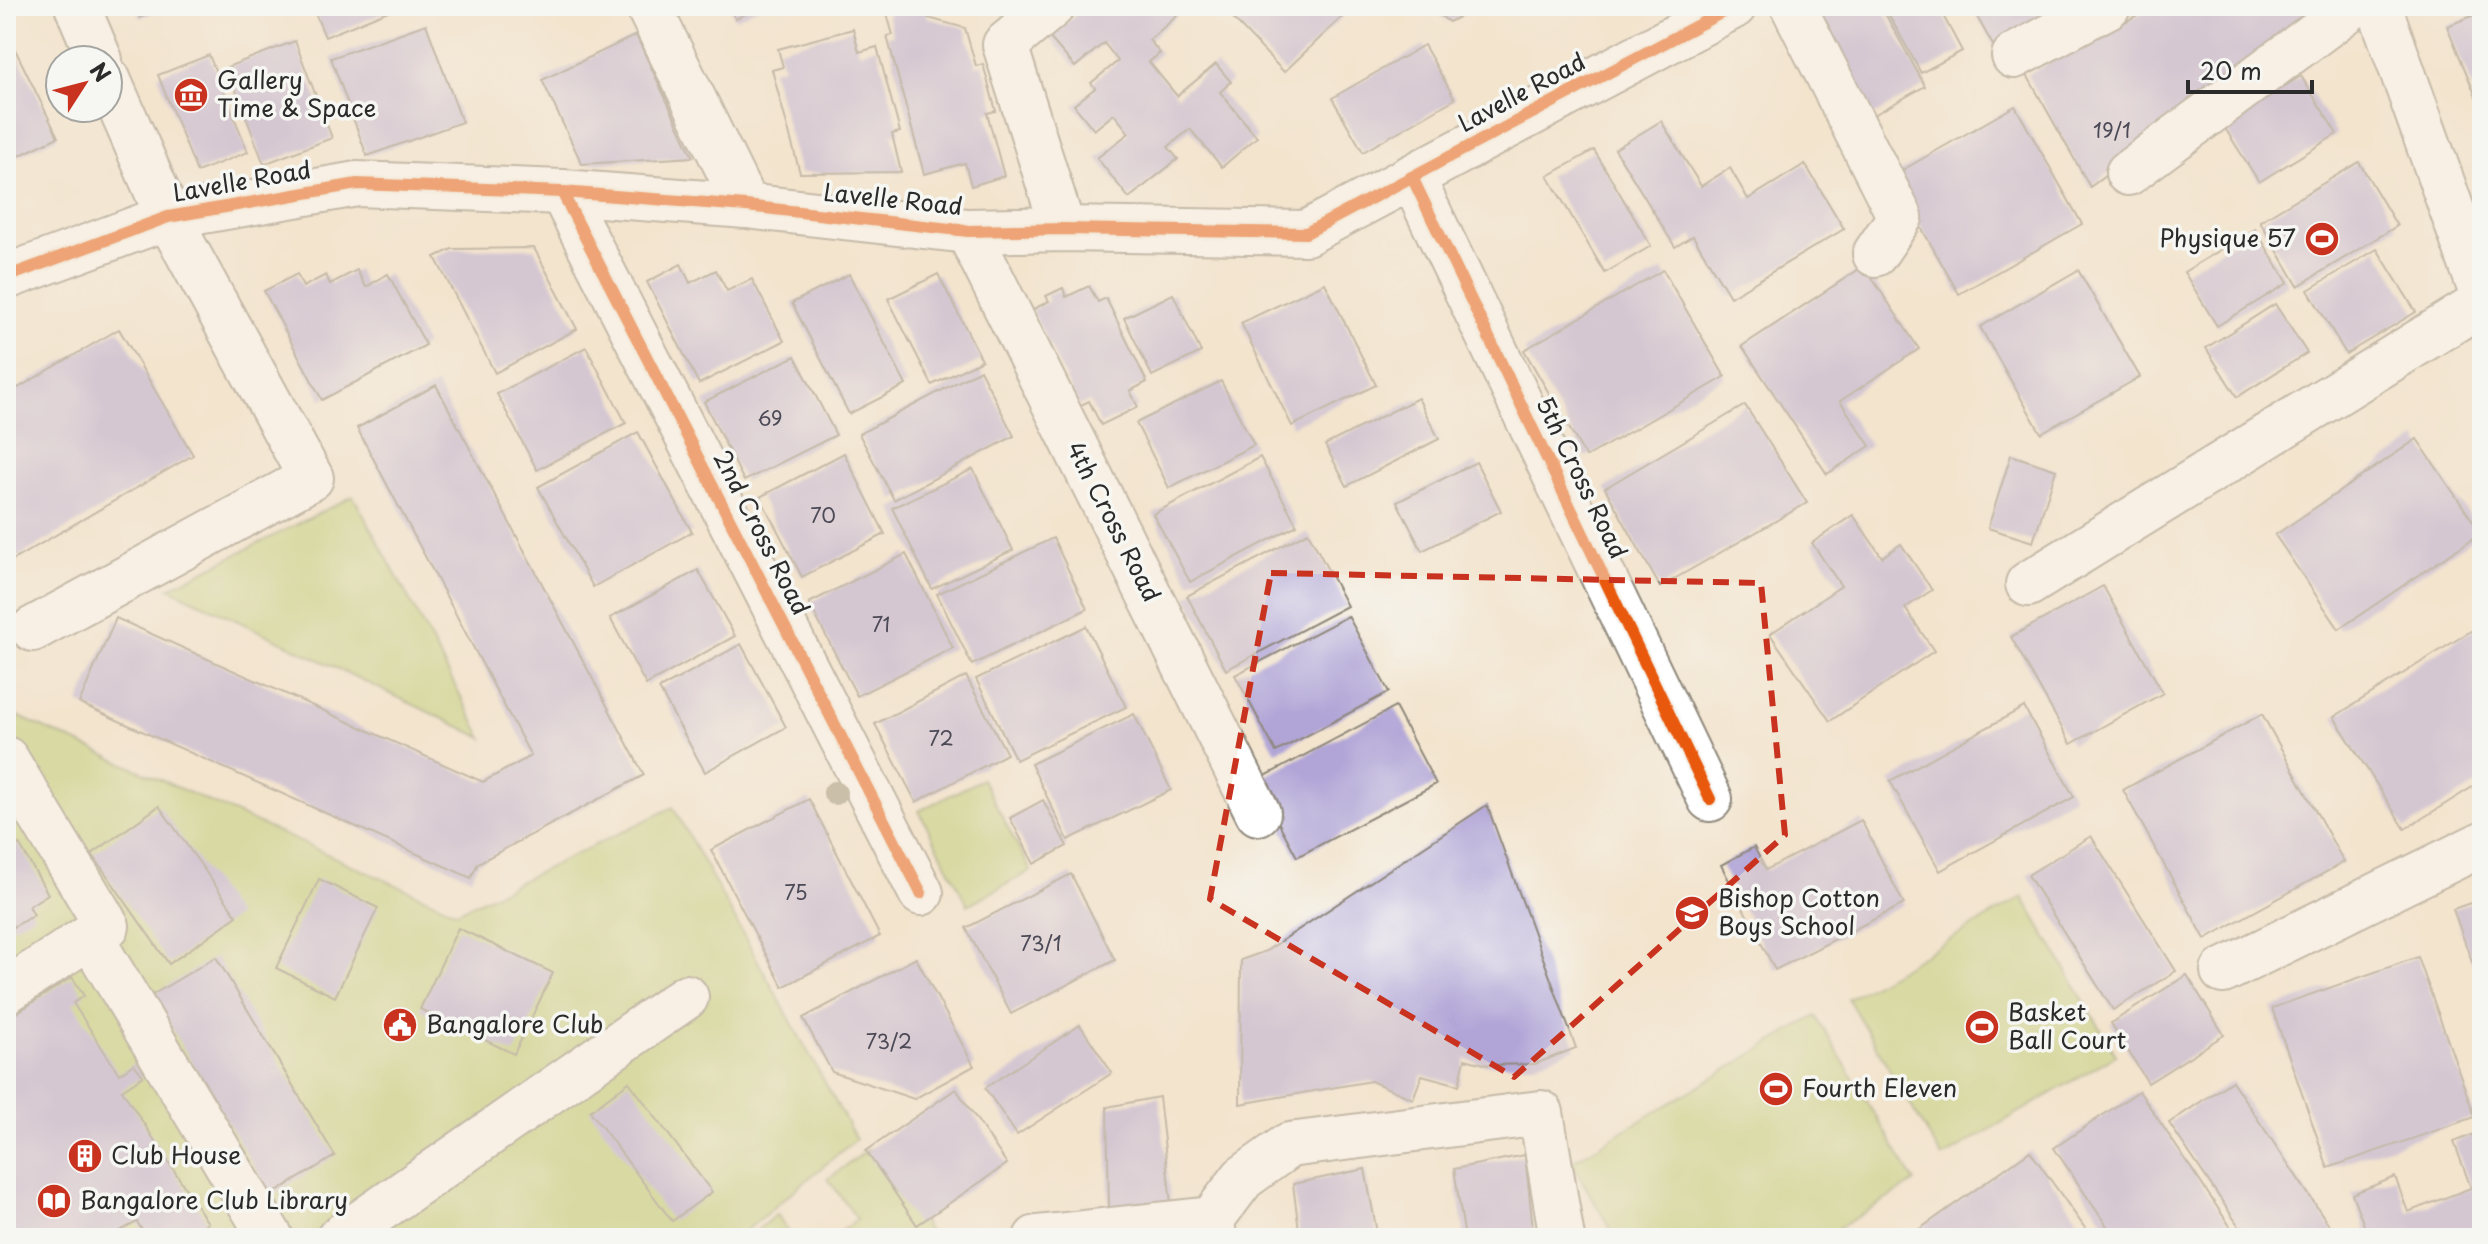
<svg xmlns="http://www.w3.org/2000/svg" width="2488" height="1244" font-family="'Playpen Sans',sans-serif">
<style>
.green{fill:#bacd71;stroke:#727c4e;stroke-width:2}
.building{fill:#b1a5d7}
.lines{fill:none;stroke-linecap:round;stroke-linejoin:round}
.minor-casing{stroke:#8f887c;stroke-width:48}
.minor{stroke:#fff;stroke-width:44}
.cycleway-casing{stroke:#f6f6f2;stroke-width:17}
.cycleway{stroke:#e8590c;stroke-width:12}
.tree{fill:#99957d}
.marked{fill:none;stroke:#c8321e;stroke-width:6;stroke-dasharray:16 10;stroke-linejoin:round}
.labels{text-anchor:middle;stroke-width:7;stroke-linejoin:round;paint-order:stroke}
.number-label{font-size:20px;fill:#4c4a56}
.poi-label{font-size:24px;fill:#2b2b2b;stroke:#f6f6f2;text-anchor:start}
.street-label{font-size:24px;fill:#2b2b2b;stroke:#f6f6f2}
</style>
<rect width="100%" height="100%" fill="#f6f6f2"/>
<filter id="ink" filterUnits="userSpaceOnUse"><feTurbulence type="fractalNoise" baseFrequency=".0125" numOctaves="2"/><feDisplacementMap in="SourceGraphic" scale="16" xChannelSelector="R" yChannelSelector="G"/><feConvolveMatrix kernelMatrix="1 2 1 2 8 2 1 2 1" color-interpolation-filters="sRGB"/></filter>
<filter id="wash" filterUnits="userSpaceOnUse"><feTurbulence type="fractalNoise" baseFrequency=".006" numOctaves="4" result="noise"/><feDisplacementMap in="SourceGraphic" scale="32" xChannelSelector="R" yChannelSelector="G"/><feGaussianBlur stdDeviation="1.8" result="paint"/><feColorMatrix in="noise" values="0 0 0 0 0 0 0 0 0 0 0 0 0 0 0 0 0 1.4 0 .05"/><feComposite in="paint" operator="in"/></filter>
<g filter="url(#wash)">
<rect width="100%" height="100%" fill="#f3e4cd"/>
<g class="green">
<polygon points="353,496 372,530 483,738 169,588"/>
<polygon points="6,711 457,912 673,807 856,1139 737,1238 6,1238"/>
<polygon points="982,779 1031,871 968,905 919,811"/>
<polygon points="2023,897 2116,1055 1942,1158 1848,999"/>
<polygon points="1816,1016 1915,1182 1822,1238 1616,1238 1571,1162"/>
<polygon points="869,1149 934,1238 832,1238 857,1219 828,1179"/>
<polygon points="777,1214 792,1238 747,1238"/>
</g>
<g id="blocks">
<g class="building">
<polygon points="136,6 168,6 140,18"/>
<polygon points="312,6 400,6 325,37"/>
<polygon points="729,6 762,6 735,19"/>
<polygon points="916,6 925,6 928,18 965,28 976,66 983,64 996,111 987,113 1004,176 971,186 965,163 924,174 887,36 893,35 887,14"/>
<polygon points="1087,6 1168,6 1177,16 1149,40 1160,53 1149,62 1177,96 1216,64 1231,82 1220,92 1257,137 1222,167 1190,129 1168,147 1178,159 1129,198 1097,158 1129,133 1114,114 1094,130 1074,105 1095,88 1091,83 1118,61 1104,43 1075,67 1049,37"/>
<polygon points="1221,6 1354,6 1284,72"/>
<polygon points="1427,6 1479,6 1449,22"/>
<polygon points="1834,6 1881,6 1925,86 1872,116 1817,16"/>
<polygon points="1884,6 1938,6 1962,51 1921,73"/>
<polygon points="1971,6 2072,6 1995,49"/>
<polygon points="2154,6 2303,6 2312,23 2090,187 2027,75"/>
<polygon points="2482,12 2482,111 2447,26"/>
<polygon points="426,24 462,122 367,156 331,58"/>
<polygon points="853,29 859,52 877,47 900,132 892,134 901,172 800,173 772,70 783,67 778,49"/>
<polygon points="6,31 58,137 6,162"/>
<polygon points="636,35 693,157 582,164 542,80"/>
<polygon points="295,41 332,138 264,164 227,67"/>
<polygon points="1424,45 1455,99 1363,152 1332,98"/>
<polygon points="209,55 248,152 197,172 158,75"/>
<polygon points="2301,76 2337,134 2259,182 2223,125"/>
<polygon points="2015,106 2082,224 1959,294 1892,176"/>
<polygon points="1661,121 1701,186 1730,168 1748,199 1805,164 1844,229 1730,297 1693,236 1675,247 1615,149"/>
<polygon points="1594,150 1651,246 1605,273 1548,176"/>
<polygon points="2359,162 2397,226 2298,286 2260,221"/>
<polygon points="2255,229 2288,283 2217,326 2184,272"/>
<polygon points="534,248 577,329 495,373 435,257 452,249"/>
<polygon points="2377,249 2416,312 2346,354 2308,290"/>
<polygon points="681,264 690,283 716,270 727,291 752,279 784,341 699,384 647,282"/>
<polygon points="1864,266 1919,349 1840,401 1870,446 1827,474 1742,346"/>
<polygon points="357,270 366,287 388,274 426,345 322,400 264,291 297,274 303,287 326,275 330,284"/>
<polygon points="1663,270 1725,377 1586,457 1524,350"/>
<polygon points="2078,270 2140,377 2041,433 1980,327"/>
<polygon points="849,274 906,385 849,414 792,303"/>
<polygon points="938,274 982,360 932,385 888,299"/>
<polygon points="1325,283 1376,385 1292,426 1241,323"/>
<polygon points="1089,286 1098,302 1106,298 1147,382 1130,391 1138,407 1101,425 1089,401 1079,406 1032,310 1049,301 1046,296 1063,288 1066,297"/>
<polygon points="1173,294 1201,352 1152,376 1124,318"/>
<polygon points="2275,304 2307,353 2237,397 2206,348"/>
<polygon points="119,329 193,455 6,564 6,395"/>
<polygon points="586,347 626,423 537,470 497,394"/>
<polygon points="795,356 836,435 744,481 704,402"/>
<polygon points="980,370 1014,436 894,500 859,434"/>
<polygon points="1221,381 1254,445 1169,488 1136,423"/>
<polygon points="436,385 644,775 478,863 471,878 79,703 116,618 483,782 531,756 357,428"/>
<polygon points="1418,398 1439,439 1347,486 1325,445"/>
<polygon points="1745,405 1807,503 1660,587 1605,488"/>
<polygon points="638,432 692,532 593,587 538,487"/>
<polygon points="2417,439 2481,533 2339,629 2275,535"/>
<polygon points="844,453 885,534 802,577 760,497"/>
<polygon points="2011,455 2056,470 2033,542 1988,528"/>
<polygon points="1260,457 1297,525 1190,582 1153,514"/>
<polygon points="1476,462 1501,511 1422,551 1397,502"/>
<polygon points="973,469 1013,550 932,589 892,508"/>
<polygon points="1853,515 1882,557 1901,544 1932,590 1905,608 1934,651 1830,721 1770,634 1841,586 1812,543"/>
<polygon points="1308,532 1347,606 1226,670 1187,596"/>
<polygon points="1053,538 1087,609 972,665 937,594"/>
<polygon points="906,554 953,648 857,696 809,603"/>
<polygon points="698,570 735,636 646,685 610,618"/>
<polygon points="2103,586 2163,693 2071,744 2011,637"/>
<polygon points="1348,616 1389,692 1276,752 1235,675"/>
<polygon points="2482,624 2482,781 2405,829 2334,717"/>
<polygon points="1086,626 1126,707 1016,760 976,679"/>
<polygon points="741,644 786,727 705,772 659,689"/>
<polygon points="966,676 1007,754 916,802 875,724"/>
<polygon points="1395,707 1436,784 1297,857 1256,781"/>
<polygon points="2024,707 2074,797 1940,871 1890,781"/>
<polygon points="1134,714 1171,790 1068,840 1031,764"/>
<polygon points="2262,714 2344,862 2205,939 2123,790"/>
<polygon points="809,799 880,936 783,987 711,850"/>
<polygon points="1043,800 1067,846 1034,864 1010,818"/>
<polygon points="1487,805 1576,1048 1535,1064 1488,1065 1465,1059 1459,1085 1422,1075 1413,1099 1371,1081 1240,1104 1241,960 1266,951"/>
<polygon points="159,806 237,916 169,964 92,854"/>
<polygon points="1861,820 1904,904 1775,970 1721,865 1754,847 1766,870"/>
<polygon points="2091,836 2176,971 2113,1010 2028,875"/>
<polygon points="19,844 48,894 29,906 34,915 13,927 9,919 6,921 6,850"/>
<polygon points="1071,874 1115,960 1011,1014 966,928"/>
<polygon points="319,879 378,908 335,997 276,968"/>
<polygon points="2482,899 2482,990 2453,909"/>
<polygon points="458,928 553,973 514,1054 420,1009"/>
<polygon points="216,957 335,1156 271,1195 152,995"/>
<polygon points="2418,957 2475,1117 2328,1168 2272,1008"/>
<polygon points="916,958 974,1066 914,1099 832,1072 803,1018"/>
<polygon points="2187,975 2224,1035 2148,1083 2111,1023"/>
<polygon points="72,977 84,996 73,1003 119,1074 134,1064 143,1076 122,1090 208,1223 186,1238 147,1238 137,1222 107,1238 6,1238 6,1020"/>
<polygon points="1080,1025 1112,1073 1017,1135 985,1088"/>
<polygon points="2232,1081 2338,1238 2247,1238 2169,1123"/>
<polygon points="629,1082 712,1192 672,1221 590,1111"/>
<polygon points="956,1089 1007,1164 917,1225 866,1151"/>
<polygon points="2139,1091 2238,1238 2115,1238 2054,1148"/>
<polygon points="1159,1097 1172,1212 1109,1208 1107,1107"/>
<polygon points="2482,1131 2482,1238 2369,1238 2352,1194 2395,1177 2408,1212 2471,1188 2454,1142"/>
<polygon points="2030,1151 2092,1238 1907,1238"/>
<polygon points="1525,1155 1534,1238 1465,1238 1454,1169"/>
<polygon points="1365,1169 1378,1238 1300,1238 1293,1184"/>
</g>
</g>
</g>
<g filter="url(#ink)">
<use href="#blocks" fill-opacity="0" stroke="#8f887c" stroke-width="2"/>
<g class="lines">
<g class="minor-casing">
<g id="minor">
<polyline points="77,6 100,60"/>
<polyline points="648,6 746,206"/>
<polyline points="1052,6 1005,45 1063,229"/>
<polyline points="1793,6 1900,217 1875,254"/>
<polyline points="2379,6 2482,294"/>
<polyline points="2014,56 2108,6"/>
<polyline points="2128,173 2353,6"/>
<polyline points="1412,177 1710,799"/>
<polyline points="562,192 921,893"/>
<polyline points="968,231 1258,813"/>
<polyline points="6,277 168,217 357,184 562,192 746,206 968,231 1063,229 1306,233 1734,6"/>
<polyline points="2028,584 2482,303"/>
<polyline points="33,629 311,478 168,217 108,79"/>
<polyline points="6,759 107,926 90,936"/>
<polyline points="2223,971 2482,844"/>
<polyline points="6,991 90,936 271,1238"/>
<polyline points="339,1238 686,997"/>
<polyline points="1036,1238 1212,1219"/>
<polyline points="1214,1238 1212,1219 1243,1178 1289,1145 1541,1113 1562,1238"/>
</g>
</g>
<use href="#minor" class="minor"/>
<g class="cycleway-casing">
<g id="cycleway">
<polyline points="1412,177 1710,799"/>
<polyline points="562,192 921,893"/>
<polyline points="6,277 168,217 357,184 562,192 746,206 968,231 1063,229 1306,233 1734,6"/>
</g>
</g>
<use href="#cycleway" class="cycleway"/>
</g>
<circle class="tree" cx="835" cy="793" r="12"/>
</g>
<path d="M0 0H2488V1244H0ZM 1271,573 L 1761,583 L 1785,835 L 1514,1077 L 1210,899 Z" fill="#f3e4cd" fill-opacity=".55" fill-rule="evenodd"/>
<path class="marked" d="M 1271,573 L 1761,583 L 1785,835 L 1514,1077 L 1210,899 Z"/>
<defs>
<g id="museum-disc" transform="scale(1.8)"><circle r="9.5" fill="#c8321e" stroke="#f6f6f2"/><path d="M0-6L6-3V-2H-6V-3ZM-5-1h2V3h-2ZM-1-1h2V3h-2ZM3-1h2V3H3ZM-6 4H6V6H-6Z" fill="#fff"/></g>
<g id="stadium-disc" transform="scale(1.8)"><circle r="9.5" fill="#c8321e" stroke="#f6f6f2"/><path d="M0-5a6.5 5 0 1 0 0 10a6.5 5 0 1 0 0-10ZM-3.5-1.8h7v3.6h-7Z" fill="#fff"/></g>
<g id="school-disc" transform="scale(1.8)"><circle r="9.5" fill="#c8321e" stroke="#f6f6f2"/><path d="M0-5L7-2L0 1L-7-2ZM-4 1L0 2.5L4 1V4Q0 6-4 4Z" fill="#fff"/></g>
<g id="civic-disc" transform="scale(1.8)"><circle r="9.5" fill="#c8321e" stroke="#f6f6f2"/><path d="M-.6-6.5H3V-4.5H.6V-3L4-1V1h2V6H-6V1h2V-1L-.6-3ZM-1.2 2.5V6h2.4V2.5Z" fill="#fff"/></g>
<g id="building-disc" transform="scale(1.8)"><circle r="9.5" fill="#c8321e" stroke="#f6f6f2"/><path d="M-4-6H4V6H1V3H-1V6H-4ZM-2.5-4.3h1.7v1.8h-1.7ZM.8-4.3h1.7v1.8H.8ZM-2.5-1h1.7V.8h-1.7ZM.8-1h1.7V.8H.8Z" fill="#fff"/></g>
<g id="library-disc" transform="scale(1.8)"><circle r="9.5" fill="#c8321e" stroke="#f6f6f2"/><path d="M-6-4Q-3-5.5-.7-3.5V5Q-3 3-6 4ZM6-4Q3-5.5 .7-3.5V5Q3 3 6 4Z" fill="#fff"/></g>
</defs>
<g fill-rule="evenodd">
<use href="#museum-disc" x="191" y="95"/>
<use href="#stadium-disc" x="2322" y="239"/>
<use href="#school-disc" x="1692" y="913"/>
<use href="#civic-disc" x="400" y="1025"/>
<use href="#stadium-disc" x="1982" y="1027"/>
<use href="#stadium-disc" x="1776" y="1089"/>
<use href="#building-disc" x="85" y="1156"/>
<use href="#library-disc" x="54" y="1201"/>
</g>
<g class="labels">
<g class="number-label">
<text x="2112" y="138">19/1</text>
<text x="770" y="426">69</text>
<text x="823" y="523">70</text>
<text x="881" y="632">71</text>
<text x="941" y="746">72</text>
<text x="796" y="900">75</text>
<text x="1041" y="951">73/1</text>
<text x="889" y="1049">73/2</text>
</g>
<g class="poi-label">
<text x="217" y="89">Gallery<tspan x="217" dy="28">Time &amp; Space</tspan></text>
<text x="2296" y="247" text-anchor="end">Physique 57</text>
<text x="1718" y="907">Bishop Cotton<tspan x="1718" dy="28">Boys School</tspan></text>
<text x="2008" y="1021">Basket<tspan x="2008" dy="28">Ball Court</tspan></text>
<text x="426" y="1033">Bangalore Club</text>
<text x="1802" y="1097">Fourth Eleven</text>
<text x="111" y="1164">Club House</text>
<text x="80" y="1209">Bangalore Club Library</text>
</g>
<g class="street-label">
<text transform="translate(1522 93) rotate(-28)" y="8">Lavelle Road</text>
<text transform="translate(242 182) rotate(-10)" y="8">Lavelle Road</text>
<text transform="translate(893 200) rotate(6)" y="8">Lavelle Road</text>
<text transform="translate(1581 478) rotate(64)" y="8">5th Cross Road</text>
<text transform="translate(1113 522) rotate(63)" y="8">4th Cross Road</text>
<text transform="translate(761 533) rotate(63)" y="8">2nd Cross Road</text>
</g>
</g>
<rect width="2488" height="1244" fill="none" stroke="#f6f6f2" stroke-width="32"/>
<g transform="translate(84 84) rotate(54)"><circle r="38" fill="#f6f6f2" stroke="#a5a5a2" stroke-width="2"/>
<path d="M0-6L14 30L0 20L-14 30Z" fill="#c8321e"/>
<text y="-12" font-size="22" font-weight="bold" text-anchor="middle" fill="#2b2b2b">N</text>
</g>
<path d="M2188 80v12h124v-12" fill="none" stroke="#2b2b2b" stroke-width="4"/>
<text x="2200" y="80" font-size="24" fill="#2b2b2b" stroke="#f6f6f2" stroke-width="6" paint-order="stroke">20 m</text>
</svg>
